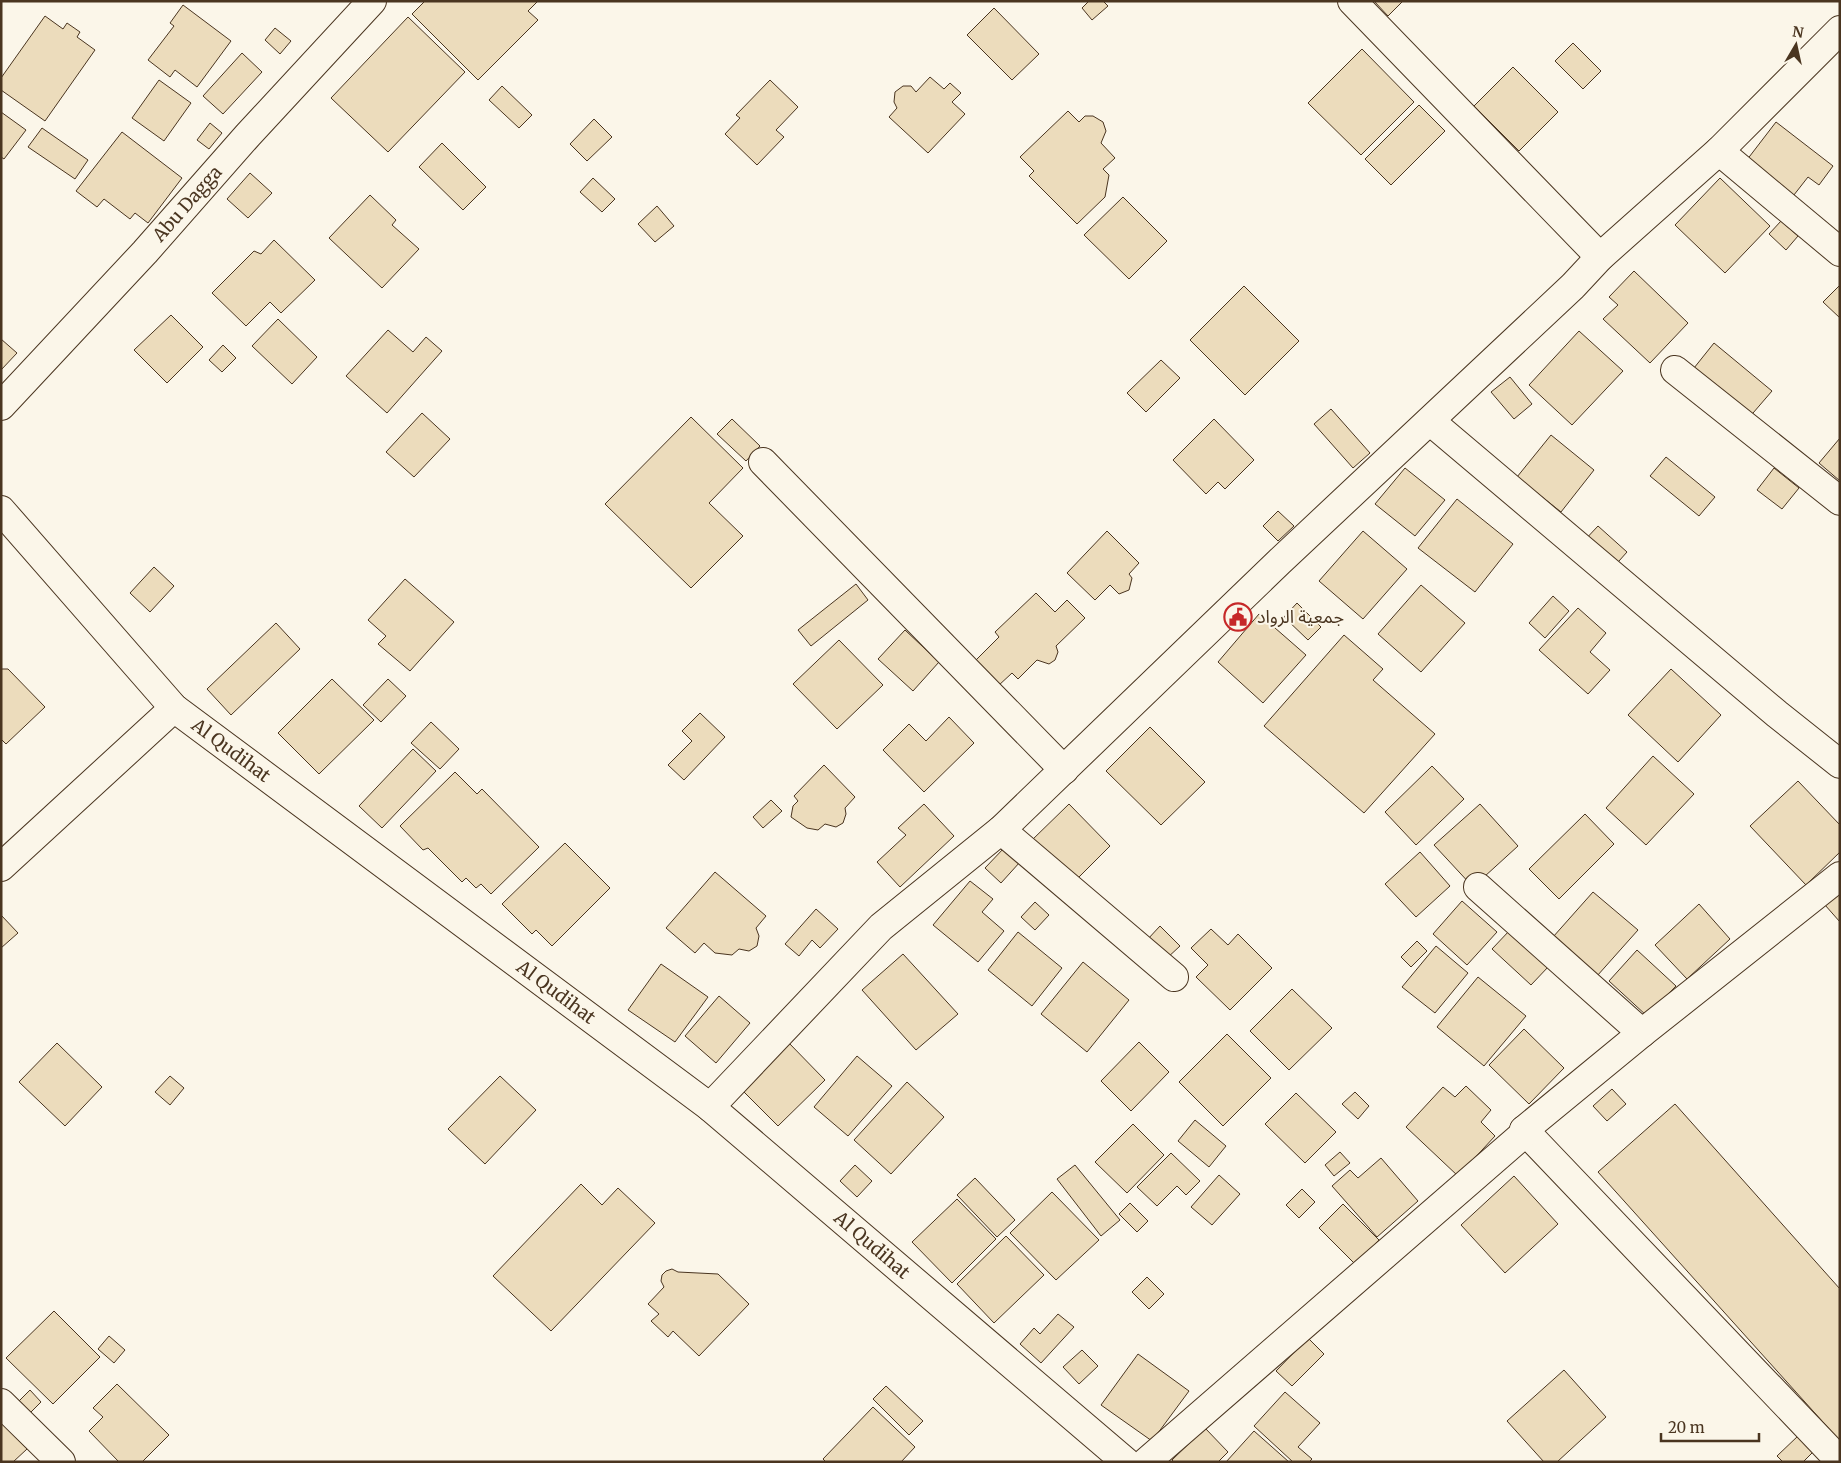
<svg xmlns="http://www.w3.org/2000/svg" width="1841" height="1463" font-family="Merriweather,'Noto Sans Arabic',serif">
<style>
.building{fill:#ecdcbc;stroke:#4a3520}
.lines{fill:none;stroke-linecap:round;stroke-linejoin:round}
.minor-casing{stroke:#4a3520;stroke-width:30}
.minor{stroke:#fbf6e9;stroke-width:28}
.labels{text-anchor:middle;stroke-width:4;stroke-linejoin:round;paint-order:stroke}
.street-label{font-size:18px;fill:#4a3520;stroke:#fbf6e9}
.poi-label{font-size:18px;fill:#4a3520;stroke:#fbf6e9;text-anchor:start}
</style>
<rect width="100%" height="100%" fill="#fbf6e9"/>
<g class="building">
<polygon points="425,1 538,1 528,11 538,20 478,80 412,14"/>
<polygon points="1089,1 1103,1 1108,6 1092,20 1082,8"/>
<polygon points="1374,1 1403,1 1388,16"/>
<polygon points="183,5 231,41 197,87 175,70 170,77 148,60 174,26 170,23"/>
<polygon points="994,8 1039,54 1012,80 967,35"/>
<polygon points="45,16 63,29 67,23 80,32 77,37 95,50 45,121 1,90 1,78"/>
<polygon points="408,17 465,72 388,152 331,98"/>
<polygon points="275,28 291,41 280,54 265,40"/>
<polygon points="1573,43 1601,71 1583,89 1555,61"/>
<polygon points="1362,49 1414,102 1361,155 1308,103"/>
<polygon points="242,53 262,72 223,114 203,96"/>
<polygon points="1513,67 1558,112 1519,151 1474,106"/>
<polygon points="930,77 944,89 950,83 961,93 952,102 965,114 928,153 889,117 897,108 894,102 895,92 903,86 911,86 916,92"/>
<polygon points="159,80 191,103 164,141 132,118"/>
<polygon points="770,80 798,107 776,130 784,137 757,165 725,134 740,118 736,115"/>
<polygon points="502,86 532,115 519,128 489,100"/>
<polygon points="1419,105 1445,131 1391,185 1365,159"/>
<polygon points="1068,111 1079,122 1085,116 1093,116 1103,122 1106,131 1101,143 1115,158 1103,169 1109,175 1105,197 1077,224 1029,176 1034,171 1020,157"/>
<polygon points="1,112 26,130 4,159 1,157"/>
<polygon points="594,119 612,137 587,161 570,144"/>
<polygon points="1776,122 1833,166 1819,185 1808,177 1790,200 1743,165"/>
<polygon points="210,123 222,133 209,149 197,140"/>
<polygon points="42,128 88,160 75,179 28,147"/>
<polygon points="122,132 182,178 148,223 135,213 130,219 104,199 97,207 76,191"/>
<polygon points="442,143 486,187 463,210 419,167"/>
<polygon points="250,173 272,193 248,218 227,199"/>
<polygon points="593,178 615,199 602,212 580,192"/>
<polygon points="1720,178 1770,226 1725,273 1675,225"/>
<polygon points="370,195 396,220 392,225 419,249 382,288 329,238"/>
<polygon points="1123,197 1167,241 1129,279 1084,235"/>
<polygon points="657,206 674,226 655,242 638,224"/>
<polygon points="1781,221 1798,236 1786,250 1769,234"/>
<polygon points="274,240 315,280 281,313 270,302 246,326 212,293 254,251 261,254"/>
<polygon points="1634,271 1688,323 1650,363 1603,319 1618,305 1609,297"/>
<polygon points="1840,285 1840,318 1823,302"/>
<polygon points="1244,286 1299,341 1245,395 1190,340"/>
<polygon points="171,315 203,347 167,383 134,350"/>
<polygon points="278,319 317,357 292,384 252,346"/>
<polygon points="388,330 413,352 426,337 442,351 387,413 346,376"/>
<polygon points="1579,331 1623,371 1572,425 1529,385"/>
<polygon points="1,339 17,353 1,370"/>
<polygon points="1714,343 1772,391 1747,420 1690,373"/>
<polygon points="223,345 236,358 222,372 209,360"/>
<polygon points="1161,360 1180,378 1146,412 1127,393"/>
<polygon points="1510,377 1532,404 1514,419 1491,392"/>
<polygon points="1331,409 1370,453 1353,468 1314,424"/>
<polygon points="422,413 450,439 414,477 386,452"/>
<polygon points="691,417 743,468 709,503 743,536 691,588 605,504"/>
<polygon points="732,419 760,446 746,461 717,434"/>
<polygon points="1214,419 1254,460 1225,489 1218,482 1206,494 1173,460"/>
<polygon points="1551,435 1594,470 1561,512 1517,477"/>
<polygon points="1840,438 1840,481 1819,463"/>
<polygon points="1666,457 1715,497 1699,516 1650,476"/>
<polygon points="1405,468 1445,500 1415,536 1375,504"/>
<polygon points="1774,468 1799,488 1782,509 1757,490"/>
<polygon points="1457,499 1513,544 1475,592 1418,548"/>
<polygon points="1278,511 1294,526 1278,541 1263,526"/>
<polygon points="1598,526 1627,552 1611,570 1582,543"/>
<polygon points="1107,531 1139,563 1129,574 1132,578 1129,590 1119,594 1110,585 1095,600 1067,573"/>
<polygon points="1363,531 1407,569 1363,619 1319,581"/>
<polygon points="154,567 174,586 150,612 130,593"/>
<polygon points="405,579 454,622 410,671 378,644 386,636 368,620"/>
<polygon points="856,584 868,600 811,646 798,630"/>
<polygon points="1421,585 1465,623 1421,672 1378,634"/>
<polygon points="1036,593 1055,612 1067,600 1085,618 1056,646 1058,652 1055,660 1049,664 1037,660 1018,679 1012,673 998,686 974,662 999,637 995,632"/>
<polygon points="1553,596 1569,611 1545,638 1529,623"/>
<polygon points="1297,603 1321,627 1308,640 1284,617"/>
<polygon points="1578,608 1606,633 1590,652 1610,670 1588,694 1539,650"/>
<polygon points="1259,614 1306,655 1263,703 1218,662"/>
<polygon points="276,623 300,649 231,715 207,689"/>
<polygon points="905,630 939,662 913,691 878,659"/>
<polygon points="1344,635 1383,669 1373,680 1435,734 1364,813 1264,726"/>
<polygon points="839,640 883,685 837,729 793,684"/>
<polygon points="1,669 8,669 45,707 6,744 1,739"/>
<polygon points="1671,669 1721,715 1678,762 1628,715"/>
<polygon points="332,679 374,720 319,774 278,733"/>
<polygon points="388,679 406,696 381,722 363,705"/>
<polygon points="700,713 725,737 684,780 668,765 692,741 682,731"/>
<polygon points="949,717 974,743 924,792 883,750 909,724 926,741"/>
<polygon points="431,722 459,749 440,769 411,743"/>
<polygon points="1150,727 1205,782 1161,825 1106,771"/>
<polygon points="413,749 436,771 382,828 359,806"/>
<polygon points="1653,756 1694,794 1646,845 1606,808"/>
<polygon points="824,765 855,797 845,808 846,814 843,823 836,827 825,824 818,830 807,828 791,817 793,806 798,801 794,796"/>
<polygon points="1432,766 1464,799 1416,845 1385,812"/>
<polygon points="455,772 477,794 482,789 539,847 491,894 481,884 476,888 466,878 462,882 428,848 423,850 400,826"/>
<polygon points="1798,781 1840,825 1840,852 1806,885 1750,826"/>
<polygon points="771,800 782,811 763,828 753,817"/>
<polygon points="924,804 954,836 900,887 877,862 906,835 898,828"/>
<polygon points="1069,804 1110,846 1073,883 1031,841"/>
<polygon points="1480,804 1518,846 1473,887 1434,845"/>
<polygon points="1585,814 1614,844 1559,899 1529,869"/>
<polygon points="565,843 610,888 552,946 536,930 532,934 502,904"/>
<polygon points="1004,848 1020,862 1001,883 985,868"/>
<polygon points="1420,852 1450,886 1416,917 1385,884"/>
<polygon points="715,872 766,916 756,928 759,936 757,946 749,951 739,949 732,955 715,953 704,943 695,953 666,928"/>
<polygon points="970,881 993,899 982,912 1004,931 978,962 933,925"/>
<polygon points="1593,892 1638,930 1597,976 1553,937"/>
<polygon points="1840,892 1840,922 1825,905"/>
<polygon points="1462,901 1497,932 1467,965 1433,934"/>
<polygon points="1035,902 1049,915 1035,930 1021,917"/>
<polygon points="1699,904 1730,939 1687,979 1655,945"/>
<polygon points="816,909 838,929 820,948 812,940 799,956 785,944"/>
<polygon points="1,915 18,933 1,948"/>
<polygon points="1160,926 1180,946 1166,959 1147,940"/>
<polygon points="1211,929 1228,945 1238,934 1272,968 1230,1010 1196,977 1208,965 1191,948"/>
<polygon points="1510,930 1549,966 1531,985 1492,949"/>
<polygon points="1018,932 1062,968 1032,1006 988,970"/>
<polygon points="1417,941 1427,951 1411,967 1401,957"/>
<polygon points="1436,946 1468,973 1435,1013 1402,987"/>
<polygon points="1637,950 1676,986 1647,1016 1609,981"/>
<polygon points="903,954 958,1014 916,1050 862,990"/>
<polygon points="1083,962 1129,1000 1087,1052 1041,1014"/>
<polygon points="661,964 708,997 675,1042 628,1010"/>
<polygon points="1478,977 1526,1016 1484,1066 1437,1027"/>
<polygon points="1292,989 1332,1028 1289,1070 1250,1031"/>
<polygon points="719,996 750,1023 716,1063 685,1036"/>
<polygon points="1524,1029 1564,1068 1529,1104 1489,1065"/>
<polygon points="1227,1034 1271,1078 1223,1126 1179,1082"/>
<polygon points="787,1041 825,1080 778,1126 740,1088"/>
<polygon points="1139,1042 1169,1072 1131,1111 1101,1081"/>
<polygon points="57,1043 102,1087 65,1126 19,1082"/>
<polygon points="857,1056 892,1086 848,1136 814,1107"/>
<polygon points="170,1076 184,1088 170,1105 155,1092"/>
<polygon points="500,1076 536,1110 485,1164 448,1129"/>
<polygon points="907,1082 944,1117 891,1174 854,1140"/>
<polygon points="1466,1086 1491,1110 1481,1122 1495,1136 1458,1176 1406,1127 1443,1087 1455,1097"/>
<polygon points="1612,1089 1626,1104 1607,1121 1593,1106"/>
<polygon points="1355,1092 1369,1106 1358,1119 1342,1104"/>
<polygon points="1296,1093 1336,1132 1305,1163 1265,1124"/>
<polygon points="1675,1104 1840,1289 1840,1441 1598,1172"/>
<polygon points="1195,1120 1226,1146 1209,1167 1178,1141"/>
<polygon points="1133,1124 1164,1155 1127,1193 1095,1162"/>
<polygon points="1340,1152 1350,1163 1334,1176 1325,1165"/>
<polygon points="1171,1153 1200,1181 1186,1195 1177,1186 1157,1206 1137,1187"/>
<polygon points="1381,1158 1418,1201 1377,1237 1332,1186 1350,1170 1358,1178"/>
<polygon points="855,1165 872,1181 857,1197 840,1181"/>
<polygon points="1075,1165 1120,1220 1101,1236 1057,1179"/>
<polygon points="1219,1175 1240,1194 1212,1225 1191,1207"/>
<polygon points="1514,1176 1558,1224 1505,1273 1461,1225"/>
<polygon points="975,1178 1015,1220 997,1237 957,1195"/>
<polygon points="581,1184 602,1205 618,1188 655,1223 551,1331 493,1276"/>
<polygon points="1302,1189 1315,1202 1299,1218 1286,1205"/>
<polygon points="1052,1192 1099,1240 1056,1280 1010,1233"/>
<polygon points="957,1199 996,1239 952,1283 912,1242"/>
<polygon points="1130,1203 1148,1221 1137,1232 1119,1214"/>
<polygon points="1343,1204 1379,1240 1355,1264 1319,1228"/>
<polygon points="1006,1236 1044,1275 994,1323 957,1284"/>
<polygon points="672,1269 678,1272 718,1274 749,1304 699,1356 673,1331 668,1337 651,1321 659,1314 648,1304 664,1287 661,1281 662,1275 666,1271"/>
<polygon points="1147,1277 1164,1294 1149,1309 1132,1292"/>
<polygon points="54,1311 100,1357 53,1404 6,1358"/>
<polygon points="1058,1314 1074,1327 1041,1363 1020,1344 1034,1328 1040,1334"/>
<polygon points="109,1336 125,1350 114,1363 98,1349"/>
<polygon points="1308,1338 1324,1354 1292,1386 1276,1371"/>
<polygon points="1082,1350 1098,1366 1079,1384 1063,1367"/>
<polygon points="1138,1354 1189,1391 1152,1441 1101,1405"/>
<polygon points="1564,1370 1606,1417 1557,1462 1544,1462 1507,1421"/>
<polygon points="117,1384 169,1435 142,1462 119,1462 89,1431 103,1417 93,1408"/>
<polygon points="886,1386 923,1421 909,1435 873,1399"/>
<polygon points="30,1390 41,1402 24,1419 13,1407"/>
<polygon points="1285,1392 1320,1423 1298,1447 1312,1459 1309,1462 1293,1462 1254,1426"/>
<polygon points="873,1407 915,1447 901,1462 826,1462 823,1459"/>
<polygon points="1,1423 27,1449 13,1462 1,1462"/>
<polygon points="1205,1428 1228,1452 1218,1462 1174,1462 1172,1460"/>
<polygon points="1254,1431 1289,1462 1226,1462"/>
<polygon points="1799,1435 1815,1450 1803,1462 1783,1462 1777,1456"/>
</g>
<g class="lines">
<g class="minor-casing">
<g id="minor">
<polyline points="1352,1 1600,257"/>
<polyline points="1719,151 1840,252"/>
<polyline points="1675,370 1840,501"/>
<path id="s1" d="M 1,406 L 145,252 L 248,135 L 372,1"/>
<polyline points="1430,421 1777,714 1840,764"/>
<polyline points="763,462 1064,770"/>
<path id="s2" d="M 1,510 L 174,708 L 710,1107 L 1126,1462"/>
<polyline points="1001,830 1174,977"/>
<polyline points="1,867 174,708"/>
<polyline points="1478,887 1642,1033"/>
<polyline points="710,1107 881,927 1001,830 1279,562 1573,286 1600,257 1719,151 1840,30"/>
<polyline points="1524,1130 1840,1461"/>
<polyline points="1,1403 61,1462"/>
<polyline points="1146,1462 1526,1132 1524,1130 1642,1033 1840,876"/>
</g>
</g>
<use href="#minor" class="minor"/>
</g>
<defs>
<g id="civic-ring" transform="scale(1.4375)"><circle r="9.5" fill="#fbf6e9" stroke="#c62828" stroke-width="1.5"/><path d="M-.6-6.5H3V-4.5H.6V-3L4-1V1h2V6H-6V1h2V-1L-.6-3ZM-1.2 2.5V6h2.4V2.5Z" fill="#c62828"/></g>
</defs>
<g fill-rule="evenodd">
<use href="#civic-ring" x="1238" y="617"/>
</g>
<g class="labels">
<g class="street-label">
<text dy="6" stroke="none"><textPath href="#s1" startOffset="275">Abu Dagga</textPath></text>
<text dy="6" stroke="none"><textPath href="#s2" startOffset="334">Al Qudihat</textPath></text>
<text dy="6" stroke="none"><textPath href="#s2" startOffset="739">Al Qudihat</textPath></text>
<text dy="6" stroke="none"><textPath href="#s2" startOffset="1144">Al Qudihat</textPath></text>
</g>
<g class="poi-label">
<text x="1257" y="623">جمعية الرواد</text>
</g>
</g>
<rect width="1841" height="1463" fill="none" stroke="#4a3520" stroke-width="5"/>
<g transform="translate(1796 45) rotate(9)" stroke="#fbf6e9" stroke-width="4" paint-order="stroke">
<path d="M0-4L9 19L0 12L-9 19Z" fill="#4a3520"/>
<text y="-8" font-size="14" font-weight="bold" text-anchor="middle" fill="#4a3520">N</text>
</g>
<path d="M1661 1433v8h98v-8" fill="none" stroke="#4a3520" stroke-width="2.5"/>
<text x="1668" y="1433" font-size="15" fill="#4a3520" stroke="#fbf6e9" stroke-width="4" paint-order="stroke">20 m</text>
</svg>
